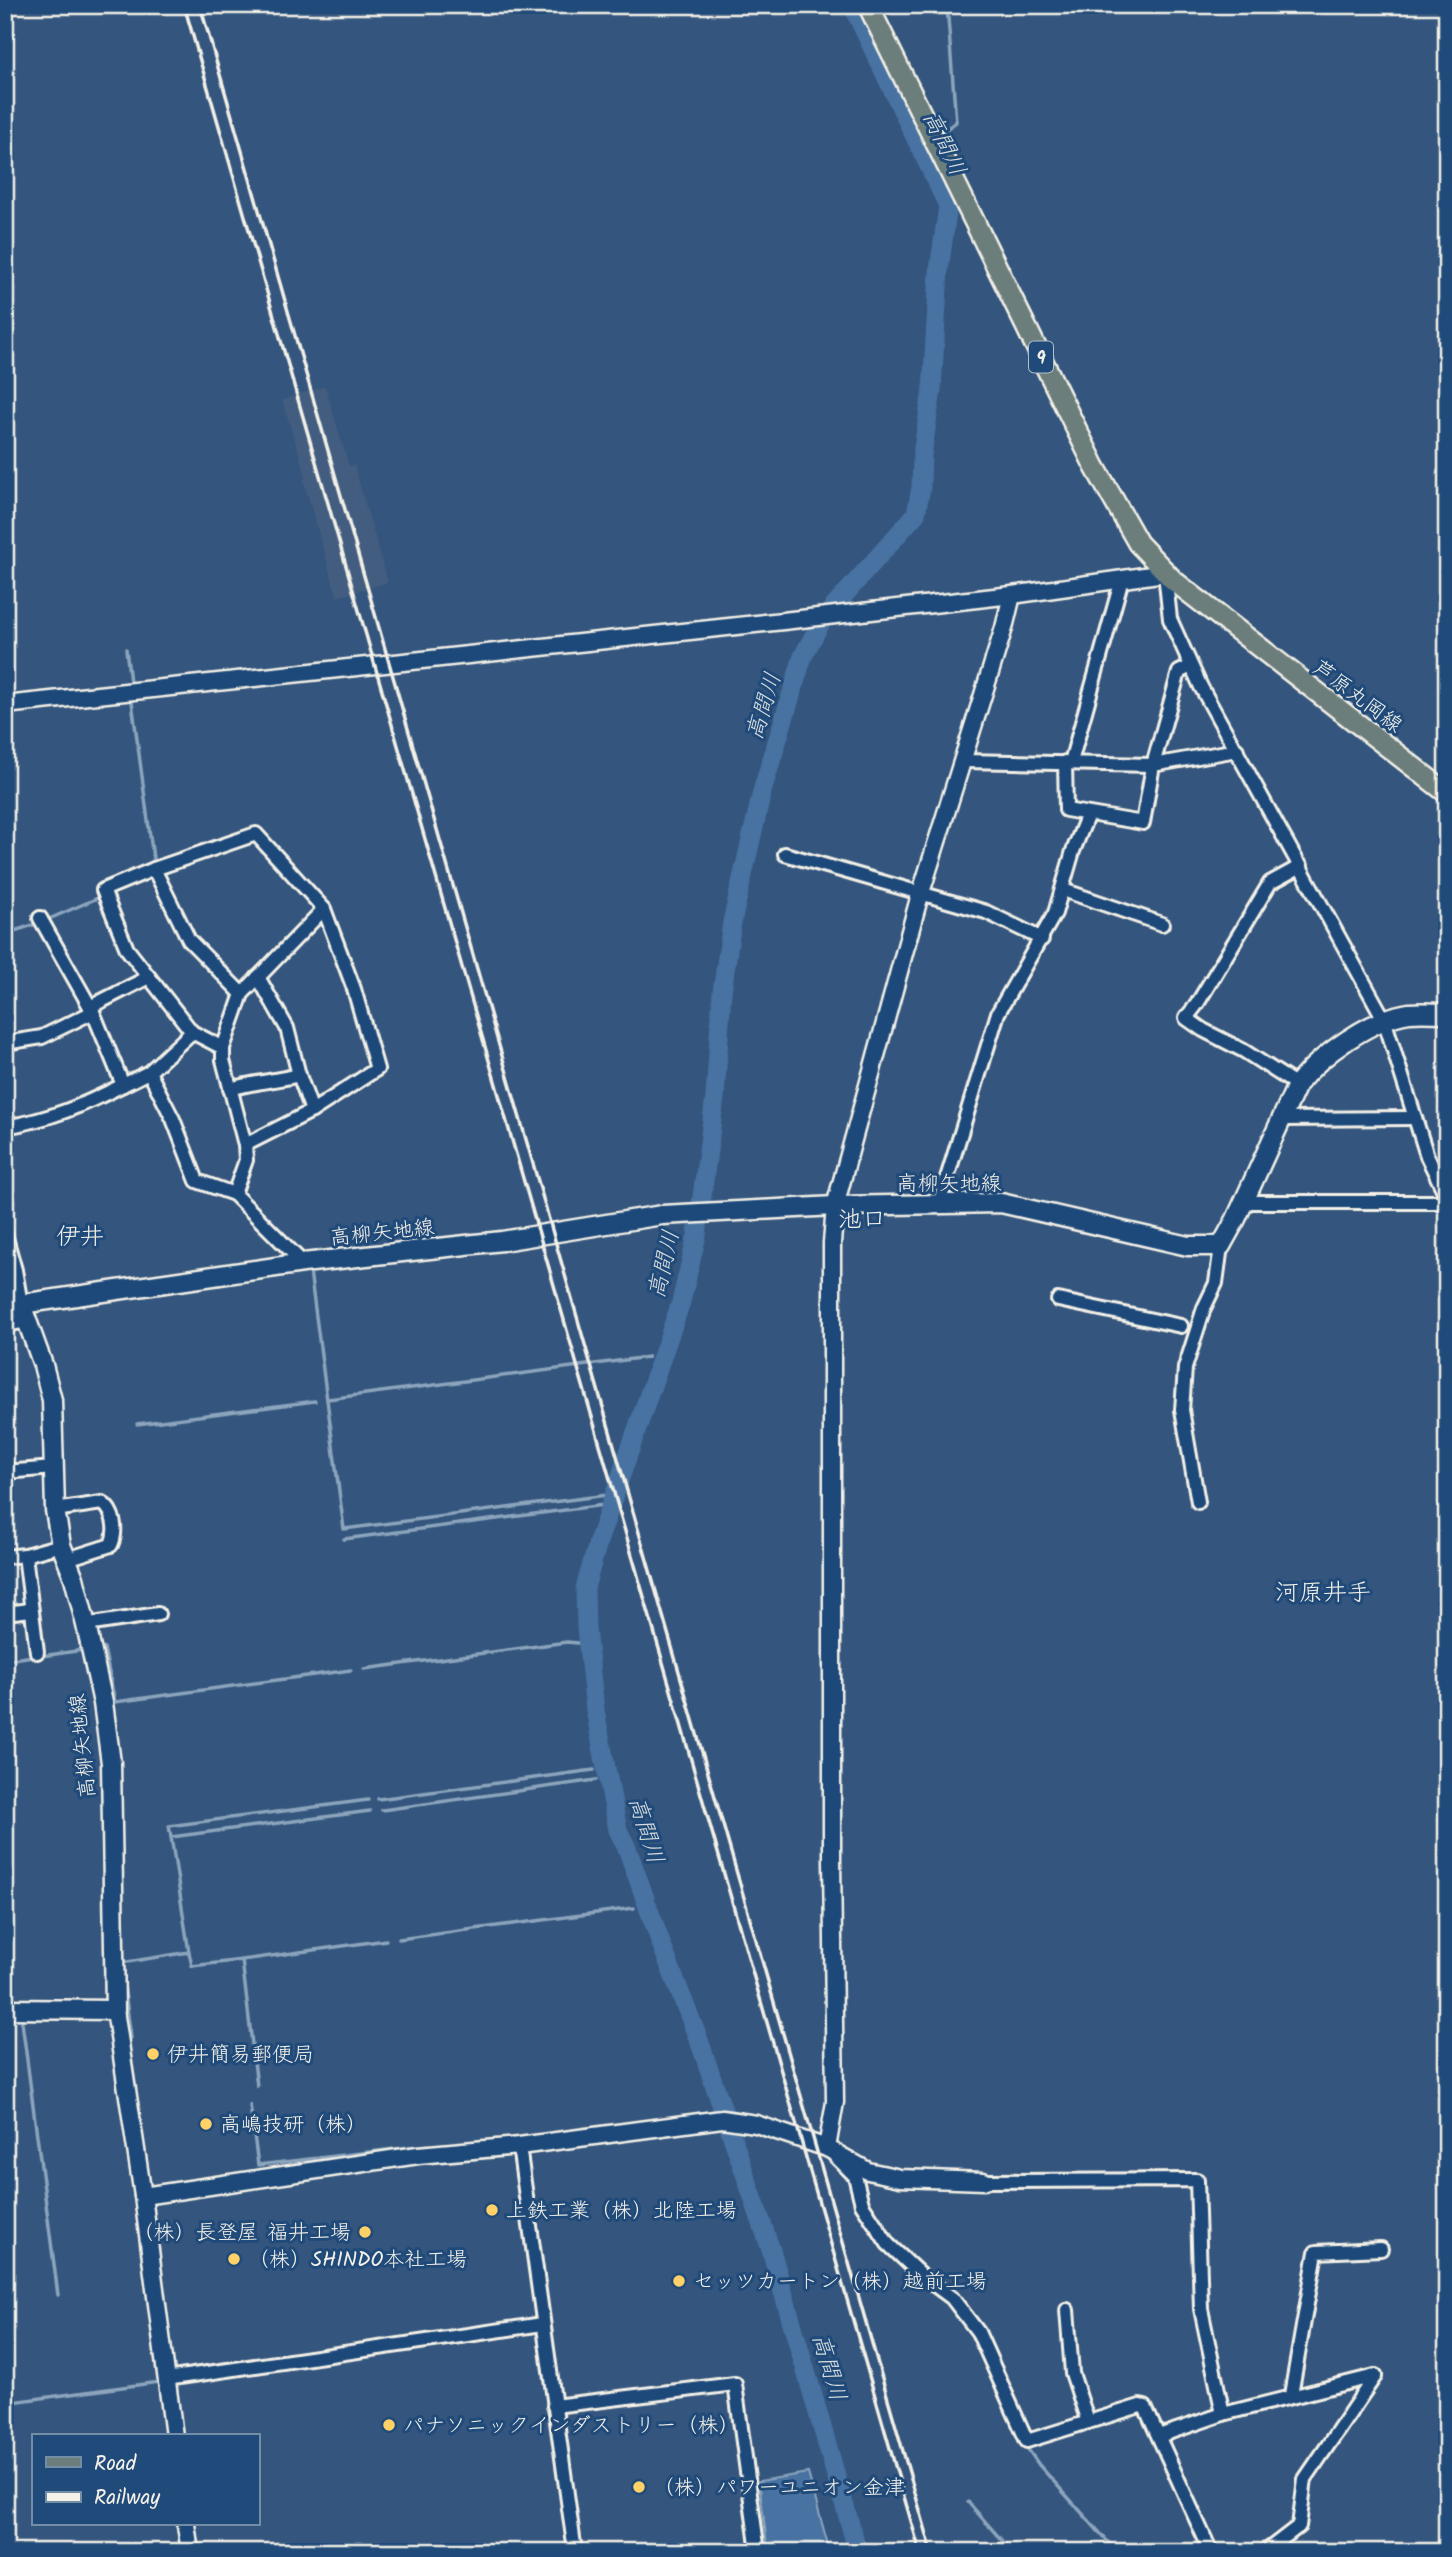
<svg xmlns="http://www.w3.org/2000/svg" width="1452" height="2557" font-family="Kalam,'Klee One',sans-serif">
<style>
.built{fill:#425d7f}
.water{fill:#4772a1;stroke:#8ca5bd;stroke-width:2}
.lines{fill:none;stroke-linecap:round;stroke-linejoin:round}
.stream{stroke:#8ca5bd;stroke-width:3.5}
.river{stroke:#4772a1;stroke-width:19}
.minor-casing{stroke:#f4f1e8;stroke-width:18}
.tertiary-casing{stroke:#f4f1e8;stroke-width:21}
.secondary-casing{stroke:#f4f1e8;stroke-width:23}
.primary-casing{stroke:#f4f1e8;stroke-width:24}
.minor{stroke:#1f4a7a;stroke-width:12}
.tertiary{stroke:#1f4a7a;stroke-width:16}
.secondary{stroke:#1f4a7a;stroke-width:18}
.primary{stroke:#6c7e7c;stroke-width:19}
.rail{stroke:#f4f1e8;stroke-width:3.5}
.poi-dot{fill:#ffd166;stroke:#1f4a7a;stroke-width:2.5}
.labels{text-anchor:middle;stroke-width:6;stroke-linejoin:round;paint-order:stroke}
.shield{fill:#1f4a7a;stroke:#b4bfc7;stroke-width:2}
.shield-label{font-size:19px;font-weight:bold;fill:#f4f1e8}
.street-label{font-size:21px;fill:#f4f1e8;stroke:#1f4a7a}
.poi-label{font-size:21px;fill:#f4f1e8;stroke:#1f4a7a;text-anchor:start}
.water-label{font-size:23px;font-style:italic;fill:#dadedd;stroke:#1f4a7a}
.quarter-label{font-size:24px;fill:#f4f1e8;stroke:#1f4a7a}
</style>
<rect width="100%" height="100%" fill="#34557d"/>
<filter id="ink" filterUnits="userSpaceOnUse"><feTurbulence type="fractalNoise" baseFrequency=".0143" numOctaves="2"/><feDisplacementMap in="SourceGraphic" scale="14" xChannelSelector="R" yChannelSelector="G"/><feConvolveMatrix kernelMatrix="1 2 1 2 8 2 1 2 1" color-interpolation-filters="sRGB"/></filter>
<g filter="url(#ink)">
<polygon class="built" points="325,386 349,466 354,465 388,582 337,597 303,479 306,477 282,400"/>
<polygon class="water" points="808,2473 830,2552 768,2552 759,2481"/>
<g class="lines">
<g class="stream">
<polyline points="939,134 956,122 947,5"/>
<polyline points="126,649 130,682"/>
<polyline points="132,702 153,858"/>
<polyline points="145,877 151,878 162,899"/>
<polyline points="49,919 100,897"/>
<polyline points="5,934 36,924"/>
<polyline points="218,978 232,992 233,1003"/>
<polyline points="219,1038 230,1011"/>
<polyline points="310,1271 344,1529 607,1495"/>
<polyline points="328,1399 648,1357"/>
<polyline points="137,1424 315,1401"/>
<polyline points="344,1539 604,1505"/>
<polyline points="104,1648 115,1702 351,1670"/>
<polyline points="42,1656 83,1650"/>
<polyline points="5,1660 34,1656"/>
<polyline points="364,1669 567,1642 588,1644"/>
<polyline points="378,1799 594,1770"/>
<polyline points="382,1810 596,1780"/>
<polyline points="171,1837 169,1826 368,1800"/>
<polyline points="399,1939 634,1908"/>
<polyline points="189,1952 171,1837 370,1811"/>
<polyline points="121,1963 189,1952 192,1966 242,1960"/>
<polyline points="123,1977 131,2038"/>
<polyline points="5,2000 16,2000"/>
<polyline points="22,2022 58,2295"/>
<polyline points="257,2086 242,1960 386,1940"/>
<polyline points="250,2105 258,2165 412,2147"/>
<polyline points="943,2298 954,2311"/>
<polyline points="5,2403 159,2382"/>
<polyline points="162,2408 166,2436"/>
<polyline points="1025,2445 1039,2465 1117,2552"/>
<polyline points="968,2502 1012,2552"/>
<polyline points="177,2524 181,2552"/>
</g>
<polyline class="river" points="852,5 948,206 939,270 932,390 922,455 921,487 916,514 823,619 803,656 763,788 732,922 722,992 715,1097 697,1235 681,1302 599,1539 585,1588 586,1628 595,1710 618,1830 627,1848 663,1949 700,2043 771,2250 858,2552"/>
<g class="minor-casing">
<g id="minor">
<polyline points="1165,573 1170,619 1201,687 1384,1019 1427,1156 1447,1197"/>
<polyline points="963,761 1153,765 1179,672 1191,666"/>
<polyline points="1065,762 1066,810 1143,823 1153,765 1237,750"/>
<polyline points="1071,762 1122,579"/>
<polyline points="785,854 986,912 1042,939"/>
<polyline points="154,869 189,940 242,994"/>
<polyline points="1063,890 1162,924"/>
<polyline points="40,918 93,1012 123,1085 149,1072 192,1032"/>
<polyline points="258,977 287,1028 299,1075 312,1111"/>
<polyline points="90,1007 149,977"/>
<polyline points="5,1043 42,1037 93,1012"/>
<polyline points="223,1048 192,1032 127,949 103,890 154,869 256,834 324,909 354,989 377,1069 312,1111 245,1145"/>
<polyline points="149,1072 173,1119 197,1181 234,1194"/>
<polyline points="1297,1085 1244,1051 1203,1030 1186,1018 1197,1004 1270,883 1301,866"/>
<path d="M 230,1089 C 253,1082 276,1081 299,1075"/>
<polyline points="1281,1119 1415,1118"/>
<path d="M 5,1127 C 51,1119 82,1106 123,1085"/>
<polyline points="1244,1202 1447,1202"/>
<polyline points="939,1204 998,1013 1055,913 1073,851 1088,814"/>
<polyline points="5,1234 15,1270 21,1304"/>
<polyline points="303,1263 234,1194 246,1160 245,1145 223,1060 223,1048 242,994 324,909"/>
<polyline points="1058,1300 1181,1326"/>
<polyline points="5,1325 27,1321"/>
<polyline points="5,1472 54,1468"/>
<polyline points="1198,1502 1182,1410 1185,1368 1204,1308 1216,1283 1221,1246"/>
<path d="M 55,1510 L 102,1503 C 115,1511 117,1532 111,1545 L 67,1559"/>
<polyline points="25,1555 37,1652"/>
<polyline points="5,1557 25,1555 61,1545"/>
<polyline points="5,1613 31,1610"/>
<polyline points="86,1625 158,1614"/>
<polyline points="519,2146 575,2552"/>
<polyline points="835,2156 855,2176 862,2204 888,2244 922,2276 952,2298 978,2332 1027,2441 1140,2406 1145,2407 1211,2552"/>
<polyline points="984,2181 1197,2180 1201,2309 1223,2414"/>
<polyline points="1067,2310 1072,2373 1088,2422"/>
<polyline points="166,2379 543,2324"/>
<polyline points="1291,2395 1316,2252 1381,2249"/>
<polyline points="554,2406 735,2384 758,2552"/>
<polyline points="1159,2436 1223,2414 1375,2376"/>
<polyline points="1265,2552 1299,2526 1305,2479 1375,2376"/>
</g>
</g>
<g class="tertiary-casing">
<g id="tertiary">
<polyline points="5,705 783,621 1012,595 1165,573"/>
<polyline points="115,2010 143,2196 174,2436"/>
<polyline points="827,2148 835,2102 832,1859 832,1243 835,1206 918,902 1004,628 1012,595"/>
<polyline points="143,2196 418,2155 519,2146 722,2119 756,2124 827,2148 868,2171 900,2178 984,2181"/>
<polyline points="186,2524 190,2552"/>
</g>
</g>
<g class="secondary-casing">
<path id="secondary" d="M 5,2009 L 115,2010 L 111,1763 L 103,1703 L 86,1625 L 74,1578 L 61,1545 L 55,1510 L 52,1400 L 43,1365 L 21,1304 L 303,1263 L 502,1241 L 662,1215 L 835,1206 L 1001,1203 L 1188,1246 L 1221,1246 L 1236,1219 L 1297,1085 C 1320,1055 1371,1019 1409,1013 C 1421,1012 1434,1013 1447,1013"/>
</g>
<g class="primary-casing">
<polyline id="primary" points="868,5 1095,467 1138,543 1174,581 1447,793"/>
</g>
<use href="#minor" class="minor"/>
<use href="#tertiary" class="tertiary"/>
<use href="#secondary" class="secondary"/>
<use href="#primary" class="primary"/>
<g class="rail">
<polyline points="184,5 920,2552"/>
<polyline points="200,5 932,2552"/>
</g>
</g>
</g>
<g class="poi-dot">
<circle cx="153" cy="2054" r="7"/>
<circle cx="206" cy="2124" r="7"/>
<circle cx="492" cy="2210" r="7"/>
<circle cx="365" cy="2232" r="7"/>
<circle cx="234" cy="2259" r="7"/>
<circle cx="679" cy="2281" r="7"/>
<circle cx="389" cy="2425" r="7"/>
<circle cx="639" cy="2487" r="7"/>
</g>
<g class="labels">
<rect class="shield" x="1029" y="341.5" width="24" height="31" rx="5"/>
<g class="shield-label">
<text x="1041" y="364">9</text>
</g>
<g class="street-label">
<text transform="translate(1358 696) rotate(37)" y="7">芦原丸岡線</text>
<text x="949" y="1190">高柳矢地線</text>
<text transform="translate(382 1232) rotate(-6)" y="7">高柳矢地線</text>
<text transform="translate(82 1746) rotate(-96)" y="7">高柳矢地線</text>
</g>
<g class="poi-label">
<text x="167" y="2061">伊井簡易郵便局</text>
<text x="220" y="2131">高嶋技研（株）</text>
<text x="506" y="2217">上鉄工業（株）北陸工場</text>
<text x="351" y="2239" text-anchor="end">（株）長登屋 福井工場</text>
<text x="248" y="2266">（株）SHINDO本社工場</text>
<text x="693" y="2288">セッツカートン（株）越前工場</text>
<text x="403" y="2432">パナソニックインダストリー（株）</text>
<text x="653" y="2494">（株）パワーユニオン金津</text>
</g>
<g class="water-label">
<text transform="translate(945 143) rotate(64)" y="8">高間川</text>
<text transform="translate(763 706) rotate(-73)" y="8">高間川</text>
<text transform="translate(663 1264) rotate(-77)" y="8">高間川</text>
<text transform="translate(647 1830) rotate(73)" y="8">高間川</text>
<text transform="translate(830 2367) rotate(74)" y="8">高間川</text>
</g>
<g class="quarter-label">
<text x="862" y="1227">池口</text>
<text x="80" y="1244">伊井</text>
<text x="1323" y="1600">河原井手</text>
</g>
</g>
<rect width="1452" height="2557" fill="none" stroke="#1f4a7a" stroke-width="28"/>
<rect x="14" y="14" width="1424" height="2529" fill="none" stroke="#f4f1e8" stroke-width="2.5" filter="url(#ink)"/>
<rect x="32" y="2434" width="228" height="91" fill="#1f4a7a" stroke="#748da6" stroke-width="2"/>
<rect x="46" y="2457" width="35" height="10" fill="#6c7e7c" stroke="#748da6" stroke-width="2"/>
<text x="94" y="2470" font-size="21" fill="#f4f1e8">Road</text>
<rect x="46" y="2492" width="35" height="10" fill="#f4f1e8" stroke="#748da6" stroke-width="2"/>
<text x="94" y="2504" font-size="21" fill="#f4f1e8">Railway</text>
</svg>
